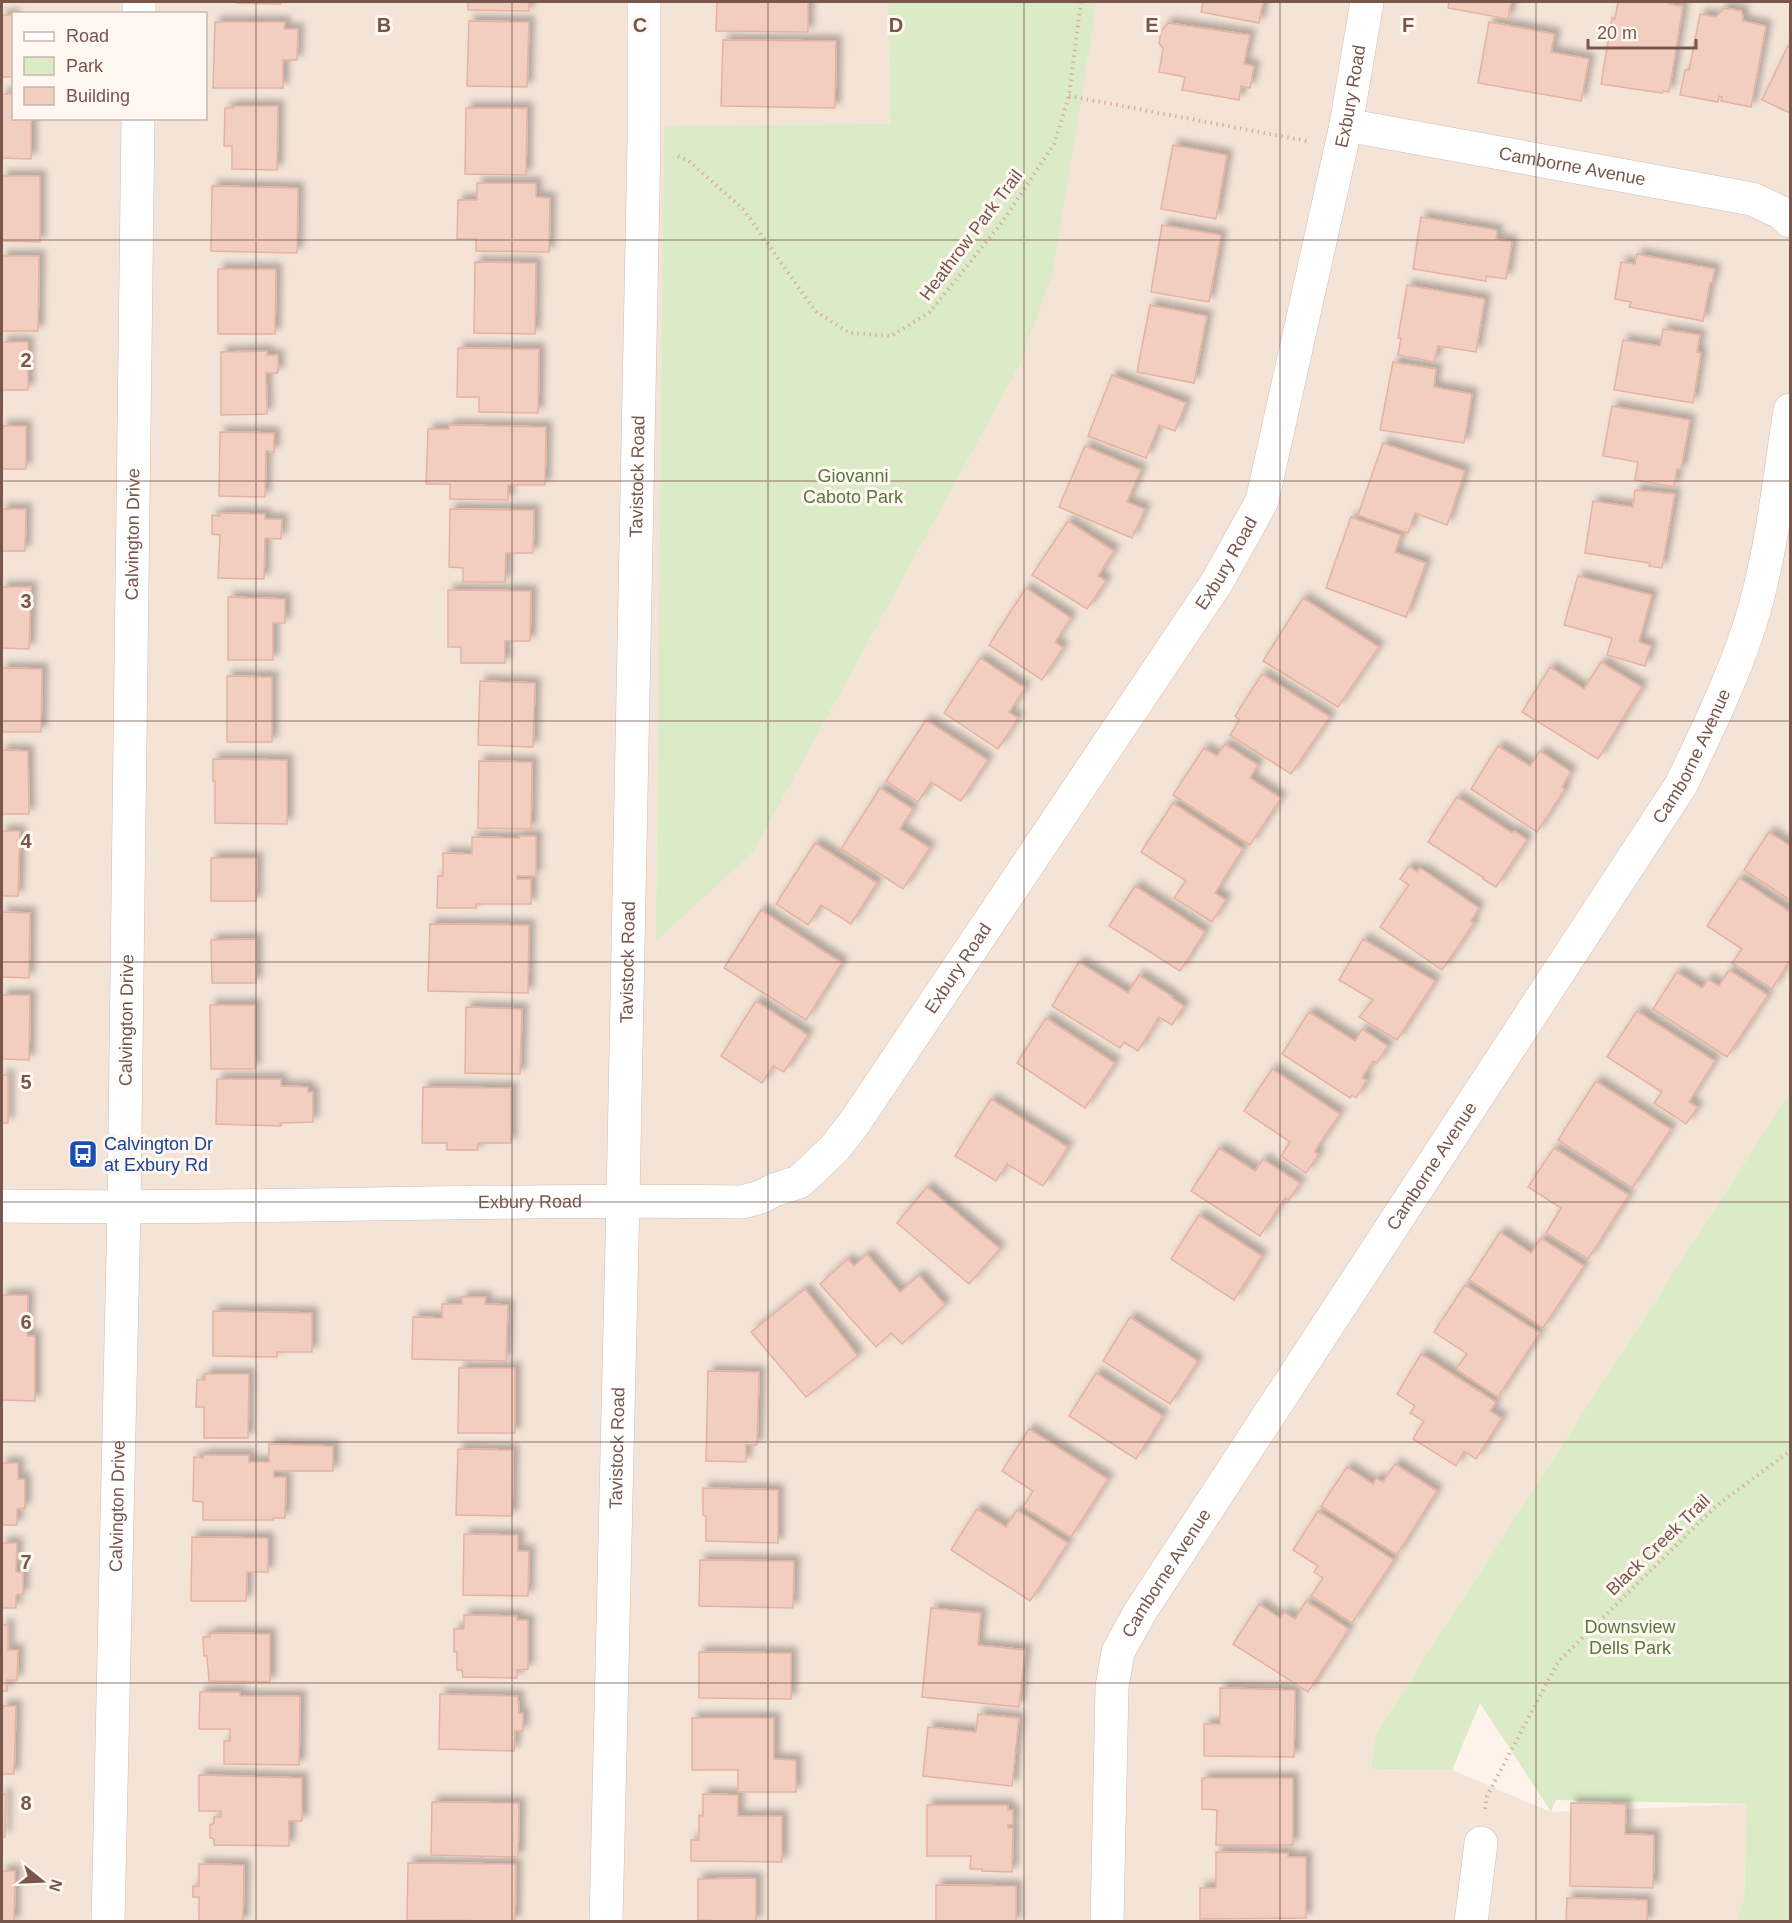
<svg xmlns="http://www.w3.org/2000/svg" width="1792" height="1923" font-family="Helvetica,sans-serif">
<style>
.residential{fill:#f4e4d8;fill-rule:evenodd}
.green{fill:#dbebc7}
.building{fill:#f2cec1;stroke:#e5b2a1;stroke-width:1.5;filter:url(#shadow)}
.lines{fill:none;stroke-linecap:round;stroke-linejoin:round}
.minor-casing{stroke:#d2bbb1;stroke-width:34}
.path{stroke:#d8b1a4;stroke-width:4;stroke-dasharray:1.5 4.5;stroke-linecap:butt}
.minor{stroke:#fff;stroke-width:33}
.grid{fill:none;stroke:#78564c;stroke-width:1.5;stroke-opacity:0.55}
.labels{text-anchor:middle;stroke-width:6;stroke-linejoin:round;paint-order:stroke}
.street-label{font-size:18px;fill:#78564c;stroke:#fff7f0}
.park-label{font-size:18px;fill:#587841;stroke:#fff7f0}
.transit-label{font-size:18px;fill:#164399;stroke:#fff7f0;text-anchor:start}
.grid-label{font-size:20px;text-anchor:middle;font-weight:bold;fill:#78564c;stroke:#fff7f0;stroke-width:6;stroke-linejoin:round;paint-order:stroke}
</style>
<defs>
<filter id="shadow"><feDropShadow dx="5.5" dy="-5.5" stdDeviation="3" flood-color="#0004"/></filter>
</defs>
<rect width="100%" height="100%" fill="#fdf3ea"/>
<path class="residential" d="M 2,2 L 1790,2 L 1790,1092 L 1376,1733 L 1371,1769 L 1452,1770 L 1551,1812 L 1747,1804 L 1744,1897 L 1737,1921 L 2,1922 ZM 14,14 L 206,14 L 206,118 L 14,118 Z"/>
<g class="green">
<polygon points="888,2 1097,2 1052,275 1019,366 753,852 656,941 664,126 890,124"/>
<polygon points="1790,1092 1790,1921 1737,1921 1744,1897 1747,1804 1556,1800 1551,1812 1480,1703 1452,1770 1371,1769 1376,1733"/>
</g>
<g class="building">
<polygon points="236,2 281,2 281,4 236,3"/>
<polygon points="468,2 529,2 529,11 468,10"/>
<polygon points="717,2 808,2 808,32 716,31"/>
<polygon points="1203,2 1263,2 1259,23 1201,12"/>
<polygon points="1449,2 1511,2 1508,19 1448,8"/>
<polygon points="1618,2 1669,2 1669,4 1683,6 1669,92 1663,91 1662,93 1601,84 1612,18 1615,19"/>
<polygon points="1724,8 1742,11 1743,21 1766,26 1751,107 1721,101 1722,97 1719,96 1718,102 1680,95 1685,70 1689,70 1700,14 1716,17"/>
<rect x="2" y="15" width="12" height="62"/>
<polygon points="469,21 529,22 527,87 467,86"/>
<polygon points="215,22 285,22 284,29 298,29 297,60 283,60 283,88 213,88"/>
<polygon points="1489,22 1555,34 1551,52 1589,59 1581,101 1478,83"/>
<polygon points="1168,23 1250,35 1244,64 1254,66 1250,88 1241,86 1239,100 1182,90 1185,77 1159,72 1163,49 1159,43 1161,31"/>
<polygon points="723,40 836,41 835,108 721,106"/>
<polygon points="1788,46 1790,47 1790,113 1762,100"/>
<polygon points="2,94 14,94 14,118 31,118 31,159 2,158"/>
<polygon points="232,106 278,106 277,170 232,169 232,146 224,146 225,108 233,108"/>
<polygon points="466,108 527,108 526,175 465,174"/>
<polygon points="1173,145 1227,155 1216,219 1161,209"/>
<polygon points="2,176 40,176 40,242 2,241"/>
<polygon points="477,183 536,183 536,197 550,198 549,252 476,251 476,239 457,239 458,200 477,200"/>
<polygon points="212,186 298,188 297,253 211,251"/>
<polygon points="1421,217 1497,230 1496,239 1512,242 1506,279 1486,276 1486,281 1413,269"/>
<polygon points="1162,225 1221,235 1209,302 1151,292"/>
<polygon points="1637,254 1715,269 1712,283 1710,283 1703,321 1629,307 1631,302 1615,299 1621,262 1635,264"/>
<polygon points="2,256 39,256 38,331 2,331"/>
<polygon points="475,262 536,263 535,334 474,333"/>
<polygon points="218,269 276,269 275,334 218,334"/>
<polygon points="1407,285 1485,299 1476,352 1438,346 1434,362 1398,355 1401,338 1398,338"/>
<polygon points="1150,305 1207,316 1194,383 1137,372"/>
<polygon points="1663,329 1700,335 1697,352 1701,353 1693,403 1614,390 1623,340 1660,346"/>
<rect x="2" y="342" width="26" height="48"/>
<polygon points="458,348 539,349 538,413 479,412 479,397 457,397"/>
<polygon points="267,351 267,355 278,355 278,373 266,373 267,414 221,415 221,352"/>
<polygon points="1393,362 1436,369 1434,387 1472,394 1464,443 1380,430"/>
<polygon points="1112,375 1186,403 1175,431 1159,425 1146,458 1088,436"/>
<polygon points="1612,406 1690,420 1681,470 1677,469 1674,487 1635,480 1638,462 1603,456"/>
<polygon points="449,425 546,427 545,485 508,485 508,500 450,499 450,484 426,484 428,429 449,429"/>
<rect x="2" y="426" width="24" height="43"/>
<polygon points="220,432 274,433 274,452 266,451 265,497 219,496"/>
<polygon points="1383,443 1465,471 1447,525 1415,513 1408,533 1358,515"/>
<polygon points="1085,446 1141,470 1127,502 1145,509 1132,538 1059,507"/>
<polygon points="1635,490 1675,494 1662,568 1649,566 1650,563 1585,553 1593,501 1633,507"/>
<polygon points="2,509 26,509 25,551 2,551"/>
<polygon points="450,509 534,510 533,553 506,553 505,582 463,582 463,568 449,567"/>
<polygon points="220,513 265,514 265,519 282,519 281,539 265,538 264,579 218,578 220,535 212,534 212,515 220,516"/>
<polygon points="1351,517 1401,535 1395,552 1426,563 1406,617 1326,588"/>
<polygon points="1068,521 1114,551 1098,576 1106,581 1087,609 1032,575"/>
<polygon points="1578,576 1652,595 1639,642 1651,646 1645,666 1607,655 1612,638 1564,625"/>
<polygon points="2,587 31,587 29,649 2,648"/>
<polygon points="1026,588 1071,618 1055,642 1063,648 1042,680 989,645"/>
<polygon points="448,590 531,591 530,641 505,641 505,663 461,663 461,647 448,647"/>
<polygon points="228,597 285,599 285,623 273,623 273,660 228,660"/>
<polygon points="1303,598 1379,647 1338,707 1263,661"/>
<polygon points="980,658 1025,688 1009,712 1018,718 998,749 944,713"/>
<polygon points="1601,662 1642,687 1598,759 1522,712 1550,667 1584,689"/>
<polygon points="2,668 42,669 41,732 2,732"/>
<polygon points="1262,674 1330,717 1291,774 1230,735 1240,720 1235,716"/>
<polygon points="227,676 272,677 272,742 227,742"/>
<polygon points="480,681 535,683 533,747 478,745"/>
<polygon points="926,720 988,760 961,801 931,782 918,802 886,781"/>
<polygon points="1225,744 1258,765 1250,778 1281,798 1250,845 1173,795 1204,748 1217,756"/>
<polygon points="1498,746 1530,766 1540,751 1571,772 1562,787 1565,789 1537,832 1471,789"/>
<polygon points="2,750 28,751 29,814 2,814"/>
<polygon points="213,759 287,760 287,824 215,823 215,781 213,781"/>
<polygon points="479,761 532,762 531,829 478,828"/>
<polygon points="880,788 913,809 900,829 930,848 903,889 841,849"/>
<polygon points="1457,797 1512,833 1514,831 1527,840 1496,887 1483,879 1484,878 1428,842"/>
<polygon points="1173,803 1243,849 1215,893 1226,900 1212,922 1174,898 1186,881 1141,852"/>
<polygon points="2,831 20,831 18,896 2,896"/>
<polygon points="1769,832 1790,846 1790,900 1744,870"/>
<polygon points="519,836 536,836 536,876 517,876 517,879 531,879 531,904 476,904 476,908 437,908 438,876 443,876 443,853 472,854 472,837 519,838"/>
<polygon points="815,843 877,883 851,924 821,905 808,925 776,904"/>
<polygon points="211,858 257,858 256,901 211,901"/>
<polygon points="1409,866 1417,872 1420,868 1479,908 1471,921 1474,923 1442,970 1380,927 1409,885 1400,879"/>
<polygon points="1739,878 1790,912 1790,960 1772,989 1732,963 1742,949 1707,926"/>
<polygon points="1135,886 1205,932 1180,971 1109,926"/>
<polygon points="761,910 842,963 806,1020 724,968"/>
<polygon points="2,912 30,913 29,978 2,977"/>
<polygon points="430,924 529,925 528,993 428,991"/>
<polygon points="256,939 256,983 212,983 211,940"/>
<polygon points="1363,939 1435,981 1397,1040 1359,1017 1373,1000 1339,980"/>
<polygon points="1079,962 1128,993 1139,975 1173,997 1172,998 1184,1006 1172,1025 1159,1017 1138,1051 1124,1042 1120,1048 1052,1006"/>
<polygon points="1729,970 1768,995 1727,1057 1653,1009 1677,972 1702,988 1708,979 1719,986"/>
<polygon points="2,995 30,995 29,1060 2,1059"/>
<polygon points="756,1001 808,1035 784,1072 773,1066 762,1083 721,1056"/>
<polygon points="210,1005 255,1005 255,1069 211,1069"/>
<polygon points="466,1007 522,1009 520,1074 465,1073"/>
<polygon points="1637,1011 1715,1061 1689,1102 1698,1107 1686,1124 1654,1103 1662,1092 1607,1057"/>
<polygon points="1309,1012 1355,1041 1362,1029 1388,1046 1377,1063 1373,1061 1362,1078 1367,1080 1356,1098 1352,1095 1350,1098 1282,1054"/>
<polygon points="1046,1018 1115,1063 1085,1108 1017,1063"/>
<polygon points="1272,1069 1340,1114 1314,1152 1319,1154 1306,1173 1281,1156 1290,1142 1244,1111"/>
<rect x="2" y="1075" width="6" height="48"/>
<polygon points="217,1079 281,1079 281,1086 308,1087 308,1092 313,1092 313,1122 280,1123 281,1126 216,1124"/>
<polygon points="1596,1081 1671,1129 1632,1188 1558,1140"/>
<polygon points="423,1087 511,1088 511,1143 478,1143 478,1150 447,1150 447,1143 422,1143"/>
<polygon points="991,1099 1068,1147 1043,1186 1007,1164 996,1181 955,1156"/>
<polygon points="1219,1148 1255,1171 1263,1159 1300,1183 1289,1200 1285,1198 1260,1236 1191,1191"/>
<polygon points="1554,1148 1629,1195 1588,1259 1546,1233 1561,1208 1528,1187"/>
<polygon points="927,1187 1000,1249 969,1284 897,1223"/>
<polygon points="1199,1215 1262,1256 1234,1300 1171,1259"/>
<polygon points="1500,1232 1531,1253 1541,1238 1584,1266 1543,1328 1469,1280"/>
<polygon points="867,1254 900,1292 919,1275 945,1305 902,1344 891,1333 876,1347 820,1284 848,1259 854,1266"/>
<polygon points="1465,1285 1540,1333 1498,1397 1456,1369 1467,1354 1434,1332"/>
<polygon points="805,1289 858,1356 806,1397 751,1332"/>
<polygon points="2,1295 28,1295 27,1336 35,1336 35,1401 2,1400"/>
<polygon points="462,1297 486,1297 485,1304 508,1305 506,1361 412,1359 413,1317 442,1318 442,1304 462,1304"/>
<polygon points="213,1311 312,1313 312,1352 277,1352 277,1357 213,1356"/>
<polygon points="1130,1317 1198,1361 1170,1404 1103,1361"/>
<polygon points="1421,1354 1496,1402 1490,1411 1502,1418 1476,1459 1464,1451 1456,1466 1413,1439 1424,1421 1410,1413 1415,1406 1397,1394"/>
<polygon points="459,1368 515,1368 515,1433 458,1433"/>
<polygon points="708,1371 759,1372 757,1445 746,1445 746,1462 706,1461"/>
<polygon points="1096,1373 1163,1416 1136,1459 1069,1416"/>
<polygon points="205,1374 249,1374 248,1438 204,1438 204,1407 196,1407 197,1380 205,1380"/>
<polygon points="1029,1429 1108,1479 1071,1537 1023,1507 1033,1491 1002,1471"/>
<polygon points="269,1444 333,1446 333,1471 274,1471 274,1477 286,1477 285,1518 273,1518 273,1520 203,1520 203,1502 193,1501 194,1457 203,1458 203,1455 249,1455 249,1462 269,1462"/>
<polygon points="458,1449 513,1450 512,1516 456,1515"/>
<polygon points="2,1463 18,1463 18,1479 25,1479 25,1508 17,1509 17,1525 2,1525"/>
<polygon points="1395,1464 1437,1491 1397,1555 1321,1506 1347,1467 1373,1484 1376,1478 1383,1482"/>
<polygon points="703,1488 778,1490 778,1543 706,1541 706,1516 703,1515"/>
<polygon points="977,1509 1006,1527 1017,1510 1068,1543 1030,1601 951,1550"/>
<polygon points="1318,1511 1394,1560 1352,1623 1311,1596 1323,1578 1314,1572 1318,1566 1293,1550"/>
<polygon points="464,1534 518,1535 518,1551 529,1551 528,1596 463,1595"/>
<polygon points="192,1537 268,1538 268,1572 247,1572 246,1601 191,1601"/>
<polygon points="2,1543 17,1543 16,1572 23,1572 23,1594 16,1595 16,1608 2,1608"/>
<polygon points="700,1560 794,1561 793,1608 699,1606"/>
<polygon points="1306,1601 1349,1629 1308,1692 1233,1644 1259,1604 1280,1618 1284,1612 1295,1619"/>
<polygon points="931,1608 981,1613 978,1645 1025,1650 1019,1707 922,1697"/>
<polygon points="464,1615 517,1616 517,1620 528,1620 528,1669 517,1670 517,1678 463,1677 462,1670 457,1670 457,1652 454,1652 454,1629 464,1629"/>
<polygon points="2,1625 8,1625 8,1650 18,1650 17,1680 7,1680 7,1691 2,1691"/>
<polygon points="210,1633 270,1634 270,1682 209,1681 207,1656 204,1656 203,1637 210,1637"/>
<polygon points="699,1652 791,1653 791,1699 699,1698"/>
<polygon points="1220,1688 1295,1690 1294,1757 1204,1756 1204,1724 1220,1724"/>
<polygon points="200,1692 240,1692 240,1696 300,1696 299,1765 224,1764 224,1741 230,1741 230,1729 199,1729"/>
<polygon points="440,1694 518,1696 519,1713 523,1713 523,1731 515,1731 514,1751 439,1749"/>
<polygon points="2,1706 16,1706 14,1774 2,1774"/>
<polygon points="978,1714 1019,1718 1012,1786 923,1776 928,1727 976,1732"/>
<polygon points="692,1718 774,1718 774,1759 796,1760 796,1792 738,1792 738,1770 692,1770"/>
<polygon points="199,1775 302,1778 302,1821 289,1821 289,1846 214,1845 214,1839 210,1838 210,1825 214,1823 214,1817 221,1817 221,1811 199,1811"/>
<polygon points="1202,1778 1293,1778 1293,1845 1216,1845 1217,1810 1202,1809"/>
<polygon points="2,1794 6,1794 5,1837 2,1837"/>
<polygon points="703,1794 738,1795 738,1816 782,1816 782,1862 691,1861 691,1840 699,1840 699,1815 703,1816"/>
<polygon points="432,1802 519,1803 518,1857 431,1855"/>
<polygon points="1571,1803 1626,1804 1625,1834 1654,1835 1653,1888 1570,1886"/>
<polygon points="927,1805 1008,1805 1008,1810 1013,1810 1013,1825 1008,1825 1008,1828 1013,1828 1012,1872 982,1871 982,1869 970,1869 971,1856 927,1856"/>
<polygon points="1216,1852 1288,1853 1288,1857 1306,1857 1306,1918 1200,1919 1200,1888 1216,1888"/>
<polygon points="408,1863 516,1864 515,1921 407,1920"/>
<polygon points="199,1864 244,1865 243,1922 199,1922 199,1897 193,1897 193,1886 199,1886"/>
<polygon points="2,1871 15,1871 14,1922 2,1922"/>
<polygon points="756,1878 756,1922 698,1920 698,1879"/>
<polygon points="936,1885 1016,1886 1016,1922 936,1922"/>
<polygon points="1567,1898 1647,1900 1647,1922 1566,1922"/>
</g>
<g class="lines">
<g class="minor-casing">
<g id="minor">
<polyline points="139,14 139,2"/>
<path id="s1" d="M 1346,125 L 1752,199 L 1782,213 L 1790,221"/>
<path id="s2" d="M 2,1206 C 248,1210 495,1198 742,1202 L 761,1197 L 774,1190 L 799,1182 L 834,1149 L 855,1122 L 1217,582 L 1262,501 L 1346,125 L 1367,2"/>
<path id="s3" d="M 108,1922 L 124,1208 L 138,118"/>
<path id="s4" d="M 606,1922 L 623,1200 L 644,140 L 644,2"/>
<path id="s5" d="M 1107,1922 L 1112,1687 L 1118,1652 L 1140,1612 L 1681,785 C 1707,731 1733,678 1751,621 C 1772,553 1779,480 1790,410"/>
<polyline points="1471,1922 1481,1843"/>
</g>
</g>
<g class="path">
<polyline points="1069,96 1307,141"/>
<polyline points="678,156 689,161 744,210 815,311 850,333 891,336 930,312 1003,221 1054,144 1069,96 1081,2"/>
<polyline points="1485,1809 1487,1796 1558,1662 1715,1507 1790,1451"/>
</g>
<use href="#minor" class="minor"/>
</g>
<path class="grid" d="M 256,2 L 256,1922M 512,2 L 512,1922M 768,2 L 768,1922M 1024,2 L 1024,1922M 1280,2 L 1280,1922M 1536,2 L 1536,1922M 2,240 L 1790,240M 2,481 L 1790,481M 2,721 L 1790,721M 2,962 L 1790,962M 2,1202 L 1790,1202M 2,1442 L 1790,1442M 2,1683 L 1790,1683"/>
<defs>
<g id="bus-square" transform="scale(1.5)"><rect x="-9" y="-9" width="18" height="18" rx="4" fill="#1a4fb4" stroke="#fff7f0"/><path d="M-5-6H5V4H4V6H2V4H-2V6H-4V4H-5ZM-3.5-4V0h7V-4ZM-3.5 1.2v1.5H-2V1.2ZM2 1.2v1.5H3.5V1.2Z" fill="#fff"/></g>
</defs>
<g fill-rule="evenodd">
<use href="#bus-square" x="83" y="1154"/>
</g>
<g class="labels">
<g class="street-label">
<text dy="6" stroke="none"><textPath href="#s2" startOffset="2040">Exbury Road</textPath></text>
<text dy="6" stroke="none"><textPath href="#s1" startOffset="230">Camborne Avenue</textPath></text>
<text transform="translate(971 235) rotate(-53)" y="6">Heathrow Park Trail</text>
<text dy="6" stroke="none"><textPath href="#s4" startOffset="1446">Tavistock Road</textPath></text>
<text dy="6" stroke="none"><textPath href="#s3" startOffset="1388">Calvington Drive</textPath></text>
<text dy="6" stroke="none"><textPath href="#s2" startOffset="1554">Exbury Road</textPath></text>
<text dy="6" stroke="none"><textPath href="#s5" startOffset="1335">Camborne Avenue</textPath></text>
<text dy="6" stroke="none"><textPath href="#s4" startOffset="960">Tavistock Road</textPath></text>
<text dy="6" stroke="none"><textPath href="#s2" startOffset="1068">Exbury Road</textPath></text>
<text dy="6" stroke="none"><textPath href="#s3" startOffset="902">Calvington Drive</textPath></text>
<text dy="6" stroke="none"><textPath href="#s5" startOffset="849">Camborne Avenue</textPath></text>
<text dy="6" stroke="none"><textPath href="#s2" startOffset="528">Exbury Road</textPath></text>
<text dy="6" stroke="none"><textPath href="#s4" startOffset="474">Tavistock Road</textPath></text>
<text dy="6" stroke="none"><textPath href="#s3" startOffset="416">Calvington Drive</textPath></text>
<text transform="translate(1658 1545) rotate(-44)" y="6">Black Creek Trail</text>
<text dy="6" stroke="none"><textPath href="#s5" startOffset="363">Camborne Avenue</textPath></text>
</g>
<g class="park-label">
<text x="853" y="482">Giovanni<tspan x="853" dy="21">Caboto Park</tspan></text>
<text x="1630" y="1633">Downsview<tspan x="1630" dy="21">Dells Park</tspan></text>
</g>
<g class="transit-label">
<text x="104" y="1150">Calvington Dr<tspan x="104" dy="21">at Exbury Rd</tspan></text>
</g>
</g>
<g class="grid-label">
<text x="384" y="32">B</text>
<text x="640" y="32">C</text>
<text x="896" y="32">D</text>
<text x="1152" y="32">E</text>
<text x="1408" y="32">F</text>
<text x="26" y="367">2</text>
<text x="26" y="608">3</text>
<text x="26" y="848">4</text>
<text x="26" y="1089">5</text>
<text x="26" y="1329">6</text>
<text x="26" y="1569">7</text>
<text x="26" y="1810">8</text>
</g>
<rect width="1792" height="1923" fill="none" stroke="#78564c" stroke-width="6"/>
<rect x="12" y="12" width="195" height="108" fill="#fff7f0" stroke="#c9b7ae" stroke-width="1.5"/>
<rect x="24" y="32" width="30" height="9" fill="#ffffff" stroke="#c9b7ae" stroke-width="1.5"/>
<text x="66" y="42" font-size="18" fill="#78564c">Road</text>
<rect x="24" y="57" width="30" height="18" fill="#dbebc7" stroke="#c9b7ae" stroke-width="1.5"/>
<text x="66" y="72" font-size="18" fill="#78564c">Park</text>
<rect x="24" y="87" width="30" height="18" fill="#f2cec1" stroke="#c9b7ae" stroke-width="1.5"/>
<text x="66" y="102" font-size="18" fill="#78564c">Building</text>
<g transform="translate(42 1881) rotate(108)" stroke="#fff7f0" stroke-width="4.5" paint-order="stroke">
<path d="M0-4.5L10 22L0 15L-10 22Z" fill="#78564c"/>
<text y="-9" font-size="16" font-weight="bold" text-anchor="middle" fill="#78564c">N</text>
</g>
<path d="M1588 39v9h108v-9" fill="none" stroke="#78564c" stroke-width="3"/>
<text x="1597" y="39" font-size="18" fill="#78564c" stroke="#fff7f0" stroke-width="4.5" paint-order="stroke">20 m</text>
</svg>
